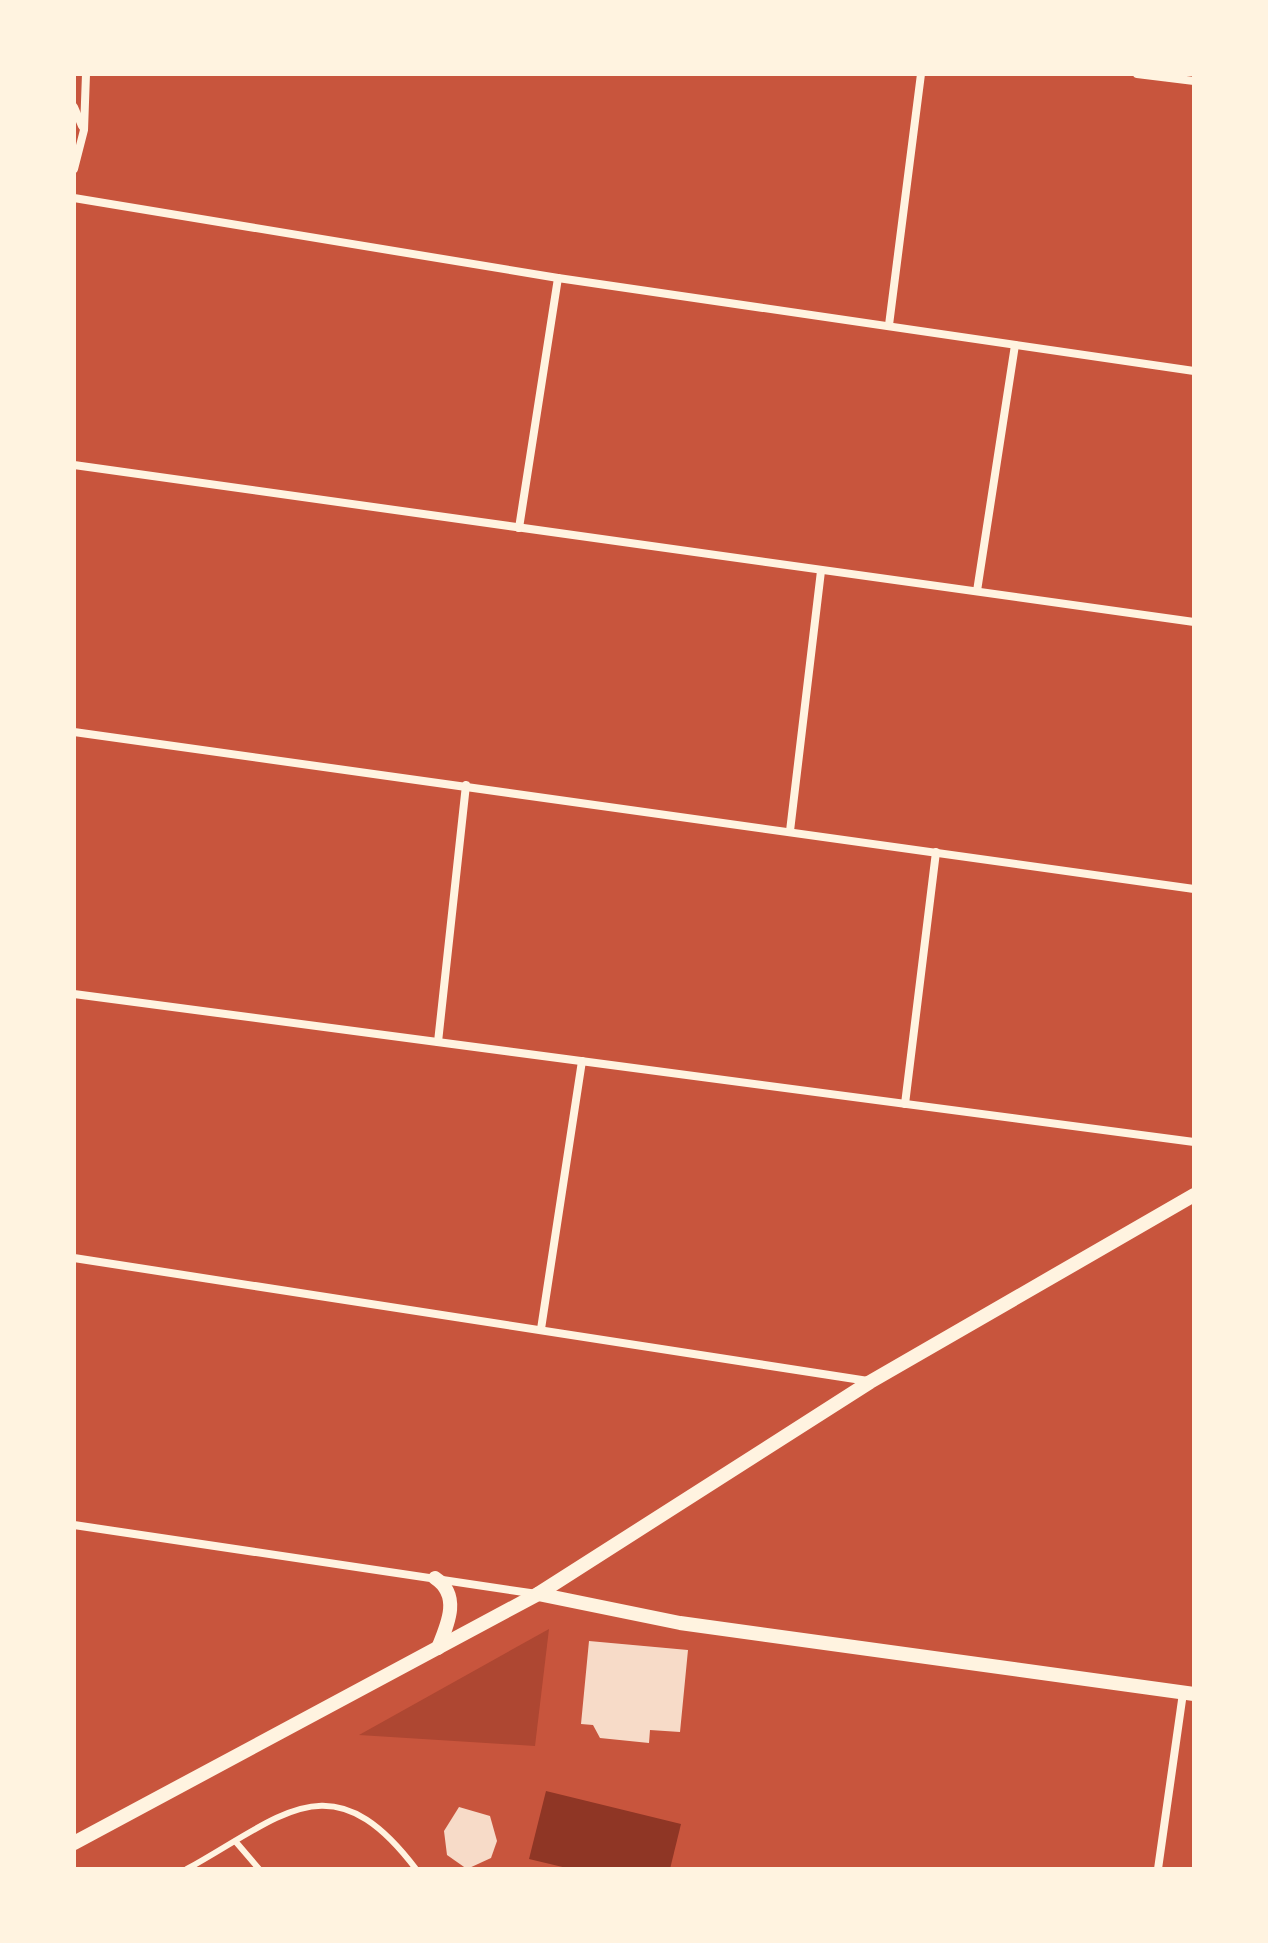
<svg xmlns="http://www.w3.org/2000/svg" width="1268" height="1943" font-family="'Titillium Web',sans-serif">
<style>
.green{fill:#ae4732}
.water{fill:#8f3625}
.building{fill:#f7dbc8}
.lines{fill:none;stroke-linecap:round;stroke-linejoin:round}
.service{stroke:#fff3e0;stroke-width:6}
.minor{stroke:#fff3e0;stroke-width:8}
.tertiary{stroke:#fff3e0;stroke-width:14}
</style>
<rect width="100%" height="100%" fill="#c8553d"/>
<polygon class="green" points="549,1629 535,1746 359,1735"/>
<polygon class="water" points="546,1791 681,1824 670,1869 571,1869 529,1859"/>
<g class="building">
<polygon points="589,1641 688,1650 680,1732 650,1730 649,1743 600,1738 593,1725 581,1724"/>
<polygon points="459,1807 490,1816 497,1841 491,1858 467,1869 447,1855 444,1831"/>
</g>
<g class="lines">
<g class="service">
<polyline points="236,1842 259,1869"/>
<path d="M 187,1869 C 283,1816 332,1758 416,1869"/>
</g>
<g class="minor">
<polyline points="1137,74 1194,81"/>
<polyline points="74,107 82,126"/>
<polyline points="74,169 84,130 86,74"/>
<polyline points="74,198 558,278 1194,371"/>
<polyline points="889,325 921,74"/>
<polyline points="74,465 1194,622"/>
<polyline points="519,528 558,278"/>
<polyline points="977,591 1015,345"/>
<polyline points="74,732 1194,889"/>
<polyline points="790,831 821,571"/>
<polyline points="74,994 1194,1142"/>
<polyline points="438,1042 466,785"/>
<polyline points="905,1104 936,852"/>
<polyline points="74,1258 868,1381"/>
<polyline points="541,1329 582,1061"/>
<polyline points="74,1525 537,1594"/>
<polyline points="1158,1869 1183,1693"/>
</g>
<g class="tertiary">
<path d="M 435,1578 C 461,1595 448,1624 438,1648"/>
<polyline points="538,1594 680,1623 1194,1694"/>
<polyline points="74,1843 538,1594 870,1382 1194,1195"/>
</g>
</g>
<rect width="1268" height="1943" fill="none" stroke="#fff3e0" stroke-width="152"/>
</svg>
